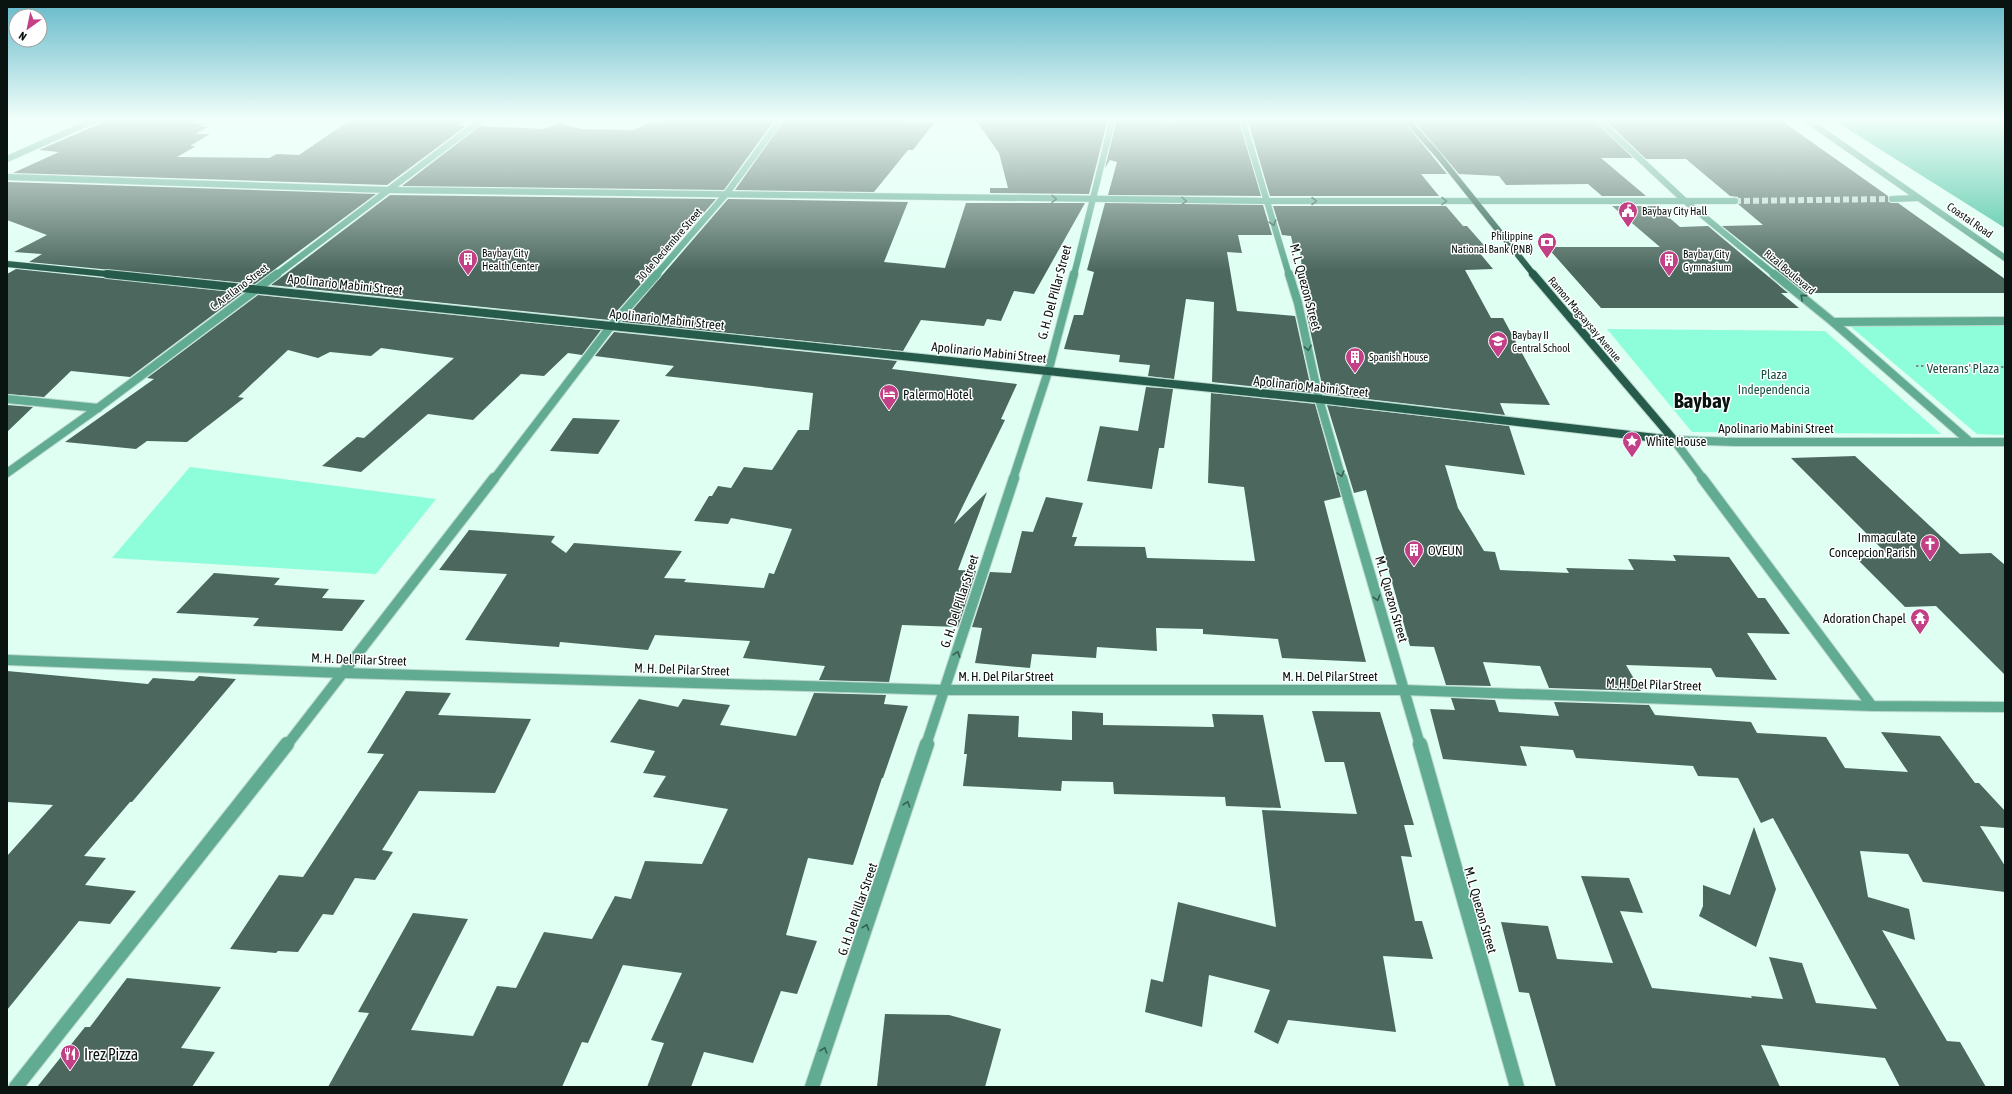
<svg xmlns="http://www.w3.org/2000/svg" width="2012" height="1094" font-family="'Asap Condensed',sans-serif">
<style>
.green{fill:#8efdda}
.water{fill:#40c09d}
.building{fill:#4c685e}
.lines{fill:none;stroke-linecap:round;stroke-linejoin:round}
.minor-tunnel{stroke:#bfdcd1;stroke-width:6;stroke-dasharray:6 3;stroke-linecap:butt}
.pedestrian-casing{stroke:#bdd9cf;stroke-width:10}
.minor-far3-casing{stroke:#bdd9cf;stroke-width:7}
.minor-far2-casing{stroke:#bdd9cf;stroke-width:10}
.minor-far1-casing{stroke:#bdd9cf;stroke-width:12}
.minor-casing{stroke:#bdd9cf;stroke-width:16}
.tertiary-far1-casing{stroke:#bdd9cf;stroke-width:7}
.tertiary-casing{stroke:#bdd9cf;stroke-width:10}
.primary-far1-casing{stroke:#bdd9cf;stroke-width:7}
.primary-casing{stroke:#bdd9cf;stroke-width:10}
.path{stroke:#7a9088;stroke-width:2;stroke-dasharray:2.5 2.5;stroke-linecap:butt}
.pedestrian{stroke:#61ab93;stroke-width:8}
.minor-far3{stroke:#61ab93;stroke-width:6}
.minor-far2{stroke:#61ab93;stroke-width:8}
.minor-far1{stroke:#61ab93;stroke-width:10}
.minor{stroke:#61ab93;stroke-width:14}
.tertiary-far1{stroke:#61ab93;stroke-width:6}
.tertiary{stroke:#61ab93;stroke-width:8}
.primary-far1{stroke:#265b4b;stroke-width:6}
.primary{stroke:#265b4b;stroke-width:8}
.oneway{stroke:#356052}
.labels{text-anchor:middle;stroke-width:3;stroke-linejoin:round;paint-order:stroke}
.far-poi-label{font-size:11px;fill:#091411;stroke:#fff;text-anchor:start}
.far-street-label{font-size:11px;fill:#091411;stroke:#fff}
.street-label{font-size:13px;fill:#091411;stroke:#fff}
.park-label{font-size:13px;fill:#1c5041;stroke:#fff}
.poi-label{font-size:13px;fill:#091411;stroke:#fff;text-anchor:start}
.near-poi-label{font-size:16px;fill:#091411;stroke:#fff;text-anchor:start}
.town-label{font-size:21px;font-weight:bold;fill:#091411;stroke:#fff}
</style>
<rect width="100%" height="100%" fill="#dffff3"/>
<g class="green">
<polygon points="1850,326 2005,326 2005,435 1977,434"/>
<polygon points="1607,329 1825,331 1941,434 1692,432"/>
<polygon points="190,467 436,499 376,574 112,558"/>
</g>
<polygon class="water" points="1830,118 2005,118 2005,228 1843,126"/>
<g class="building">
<polygon points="113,118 202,118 191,123 205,124 200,126 208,127 195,134 210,134 190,146 196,146 177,157 269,158 277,154 299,155 353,118 469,118 459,126 466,126 387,185 13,173 59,152 39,150"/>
<polygon points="672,118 776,118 724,190 402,186 480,126 544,129 558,123 581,129 633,130 654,121 661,123"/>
<polygon points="786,118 839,118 934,123 913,150 908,150 874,192 735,190"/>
<polygon points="1097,118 1108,119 1089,194 990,193 990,188 1008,188 999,153 975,119"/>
<polygon points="1177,118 1238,118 1261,196 1108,195 1117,162 1110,160 1105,168 1117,119 1177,122"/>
<polygon points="1247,118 1401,118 1447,174 1421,174 1439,196 1270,196"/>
<polygon points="1411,118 1592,119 1633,158 1601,158 1646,196 1602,196 1588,184 1506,185 1499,176 1459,174"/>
<polygon points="1604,119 1782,121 1888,196 1890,203 1898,203 2005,279 2005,293 1806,293 1722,226 1763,225 1738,204 1739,201 1738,197 1730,196 1686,159 1646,159"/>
<polygon points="7,182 376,194 255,284 29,262 42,254 14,252 47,235 7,220"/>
<polygon points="390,195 716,199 609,320 271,285"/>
<polygon points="728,199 908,202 884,262 945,268 966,203 1085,203 1034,294 1014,291 1001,321 987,319 984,326 921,320 903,351 622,322"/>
<polygon points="1105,203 1263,205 1272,235 1238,235 1242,253 1227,252 1237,311 1295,316 1312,393 1212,382 1214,302 1186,299 1174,379 1148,376 1150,365 1119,362 1120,355 1064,349 1074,315 1083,315 1094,272 1087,270"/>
<polygon points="1273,206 1446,206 1463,226 1467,226 1489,251 1478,251 1493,269 1465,270 1491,318 1503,318 1550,405 1500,403 1505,415 1324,394 1307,316 1300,250 1294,250 1291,236 1282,235"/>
<polygon points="1612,206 1656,206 1680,227 1708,226 1788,293 1781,293 1799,308 1601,308 1547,247 1660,247"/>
<polygon points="16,269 103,278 242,293 130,377 71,371 44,397 7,394 7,274"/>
<polygon points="258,295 601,330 582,355 568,353 544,376 521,374 473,420 428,414 361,472 322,466 357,437 364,438 454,358 381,348 371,356 330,352 318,358 288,350 238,397 244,398 187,442 147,441 136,449 65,442 154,379 147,378"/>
<polygon points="614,332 897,361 892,369 1017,384 1001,419 1005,420 954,524 987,492 958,570 976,571 958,627 902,625 889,682 819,680 825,666 743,658 750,641 655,635 648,650 560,642 559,647 465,640 507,574 439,570 469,530 555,536 551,542 566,553 574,543 682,551 664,578 686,579 684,582 764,588 769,573 774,574 792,529 731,518 728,524 694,521 709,496 712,496 718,486 731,488 744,467 772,470 798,430 809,430 813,393 665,376 674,366 595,356"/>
<polygon points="1146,387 1173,389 1164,448 1159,448 1152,489 1087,481 1100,426 1138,431"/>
<polygon points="1211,393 1315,404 1341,497 1324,501 1366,662 1282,658 1278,639 1203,634 1203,629 1156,628 1157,651 1097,647 1096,658 1032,654 1030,668 975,663 982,628 972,627 990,572 1011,573 1022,531 1033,532 1046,497 1083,503 1072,537 1077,537 1074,546 1145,547 1147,558 1255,561 1244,487 1208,483"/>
<polygon points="7,405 33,407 7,432"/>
<polygon points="1327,405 1509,426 1525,475 1445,465 1458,508 1484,551 1495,552 1500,570 1569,573 1566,568 1634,570 1628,559 1676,561 1673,555 1729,557 1758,598 1765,598 1790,634 1747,633 1777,680 1716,677 1711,668 1626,665 1641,691 1549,688 1540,666 1483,662 1491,686 1446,685 1434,647 1410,646 1366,490 1354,493"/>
<polygon points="573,418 620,420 598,454 550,451"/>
<polygon points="1855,456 1960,554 1991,553 2005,565 2005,675 1936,606 1905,607 1856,558 1890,557 1791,458"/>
<polygon points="214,573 280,578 274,585 329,589 322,598 365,600 342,631 253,626 259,618 176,613"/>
<polygon points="7,671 148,684 153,678 194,681 199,676 236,679 132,802 130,802 84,856 106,858 85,885 136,891 110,924 79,921 7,1010 7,856 53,805 7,802"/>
<polygon points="406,691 451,693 438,715 531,719 495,793 419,791 382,850 393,852 375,880 355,878 333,915 323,914 298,952 278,951 276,953 230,949 279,875 303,877 384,754 367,753"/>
<polygon points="814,693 886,695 884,704 908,706 883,778 882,778 853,865 808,858 786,935 817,941 797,994 781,991 753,1063 704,1052 691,1087 647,1087 664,1043 651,1040 682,973 623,965 588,1043 582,1042 562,1087 328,1087 369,1013 358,1012 413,913 468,919 411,1030 473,1036 497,986 516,988 544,932 592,939 615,896 631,899 645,861 702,864 728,809 653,797 666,776 643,773 655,751 610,742 639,699 678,707 683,699 730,705 720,725 796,736"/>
<polygon points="1451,698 1495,700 1499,712 1559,716 1554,702 1649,705 1655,715 1751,722 1757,733 1826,737 1845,768 1908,772 1881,732 1940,736 1975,783 1979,783 2005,811 2005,828 1980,826 2005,866 2005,892 1923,882 1908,854 1860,851 1868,897 1909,909 1915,940 1882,930 1947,1041 1960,1042 1986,1087 1900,1087 1885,1058 1761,1045 1780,1087 1556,1087 1529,993 1519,992 1501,922 1548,926 1557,959 1613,963 1581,876 1629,878 1643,913 1620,911 1652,988 1752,998 1751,996 1783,999 1769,957 1802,963 1816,1003 1877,1009 1773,818 1761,823 1738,778 1698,776 1693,766 1576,758 1573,750 1520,746 1527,766 1443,759 1430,709 1455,710"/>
<polygon points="1072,711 1103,713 1103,725 1214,727 1212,714 1263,715 1281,808 1226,806 1225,797 1114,794 1113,782 1062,781 1061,791 963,786 967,754 964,754 968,714 1019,716 1018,737 1072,740"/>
<polygon points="1312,711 1380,712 1414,825 1404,825 1412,857 1401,856 1415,921 1422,921 1433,959 1383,956 1396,1032 1288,1020 1278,1044 1254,1032 1270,990 1209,975 1202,1027 1145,1012 1151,979 1163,982 1178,902 1276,927 1262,810 1357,814 1344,762 1325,762"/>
<polygon points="1754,827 1776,889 1756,947 1699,916 1703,906 1703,885 1730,895"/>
<polygon points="127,978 221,987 181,1048 215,1052 192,1087 37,1087 85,1027 90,1027"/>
<polygon points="885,1014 949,1015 1001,1029 985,1087 877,1087"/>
</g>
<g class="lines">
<polyline class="minor-tunnel" points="1735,201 1892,199"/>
<g class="pedestrian-casing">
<polyline id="pedestrian" points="1833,322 1970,442"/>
</g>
<g class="minor-far3-casing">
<g id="minor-far3">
<polyline points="1242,118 1289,275"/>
<polyline points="1596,118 1685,201 1775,275"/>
<polyline points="1804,118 2005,258"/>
<polyline points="7,159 99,118"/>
<polyline points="7,177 388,190 1267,201 1735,201"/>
<polyline points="1892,199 1918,198"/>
<polyline points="276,275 484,118"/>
<polyline points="1074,275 1113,118"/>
</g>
</g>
<g class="minor-far2-casing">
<g id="minor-far2">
<polyline points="1289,274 1298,303 1319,399 1342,479"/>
<polyline points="1774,274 1833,322 2005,321"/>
<polyline points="7,399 98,408"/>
<polyline points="1674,440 1703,479"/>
<polyline points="1674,440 1736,442 2005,442"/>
<polyline points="7,473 98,408 277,274"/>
<polyline points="494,479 611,326"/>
<polyline points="1013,479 1048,372 1074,274"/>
</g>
</g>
<g class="minor-far1-casing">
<g id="minor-far1">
<polyline points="1342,478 1420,745"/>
<polyline points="1702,478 1872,706"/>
<polyline points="7,660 344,673 945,690 1404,690 1872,706 2005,707"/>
<polyline points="287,745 494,478"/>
<polyline points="926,745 1014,478"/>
</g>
</g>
<g class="minor-casing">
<g id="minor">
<polyline points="1420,744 1517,1087"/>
<polyline points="16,1087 287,744"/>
<polyline points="812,1087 927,744"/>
</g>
</g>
<g class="tertiary-far1-casing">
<polyline id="tertiary-far1" points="656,275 727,193 782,118"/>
</g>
<g class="tertiary-casing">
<polyline id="tertiary" points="611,326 657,274"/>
</g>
<g class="primary-far1-casing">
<g id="primary-far1">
<polyline points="1405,118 1438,155 1534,275"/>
<polyline points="7,264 117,275"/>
</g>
</g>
<g class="primary-casing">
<g id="primary">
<polyline points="107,274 1319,399 1674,440"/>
<polyline points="1533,274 1674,440"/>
</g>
</g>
<polyline class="path" points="1916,366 2005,367"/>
<use href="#pedestrian" class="pedestrian"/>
<use href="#minor-far3" class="minor-far3"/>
<use href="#minor-far2" class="minor-far2"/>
<use href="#minor-far1" class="minor-far1"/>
<use href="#minor" class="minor"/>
<use href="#tertiary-far1" class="tertiary-far1"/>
<use href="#tertiary" class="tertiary"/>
<use href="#primary-far1" class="primary-far1"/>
<use href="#primary" class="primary"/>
</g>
<defs><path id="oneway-chevron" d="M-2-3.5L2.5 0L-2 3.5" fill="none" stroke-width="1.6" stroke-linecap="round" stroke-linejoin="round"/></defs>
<g class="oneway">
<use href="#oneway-chevron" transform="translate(1054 199) rotate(1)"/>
<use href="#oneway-chevron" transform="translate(1184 201) rotate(1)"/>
<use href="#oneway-chevron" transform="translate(1314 201)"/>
<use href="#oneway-chevron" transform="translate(1444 201)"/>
<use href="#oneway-chevron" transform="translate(1273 223) rotate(73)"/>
<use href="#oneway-chevron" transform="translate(1803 297) rotate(-140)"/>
<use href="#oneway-chevron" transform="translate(1308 348) rotate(78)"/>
<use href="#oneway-chevron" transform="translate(1341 474) rotate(74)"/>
<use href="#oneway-chevron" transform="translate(1377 598) rotate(74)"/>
<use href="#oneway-chevron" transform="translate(957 654) rotate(-72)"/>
<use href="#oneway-chevron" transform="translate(907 804) rotate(-71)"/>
<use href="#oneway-chevron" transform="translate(866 927) rotate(-71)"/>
<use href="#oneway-chevron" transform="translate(824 1050) rotate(-71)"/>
</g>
<linearGradient id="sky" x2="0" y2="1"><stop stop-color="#65b9ca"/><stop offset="0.44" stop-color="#f1fffa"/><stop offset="1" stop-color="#f1fffa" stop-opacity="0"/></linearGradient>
<rect width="2012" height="271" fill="url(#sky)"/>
<defs>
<g id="civic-pin" transform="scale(1)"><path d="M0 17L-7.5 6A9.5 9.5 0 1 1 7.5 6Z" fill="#c34086" stroke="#fff"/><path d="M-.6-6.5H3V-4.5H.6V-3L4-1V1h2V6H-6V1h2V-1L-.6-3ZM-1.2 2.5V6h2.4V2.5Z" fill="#fff"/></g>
<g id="bank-pin" transform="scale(1)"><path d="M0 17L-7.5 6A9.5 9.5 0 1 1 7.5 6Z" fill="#c34086" stroke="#fff"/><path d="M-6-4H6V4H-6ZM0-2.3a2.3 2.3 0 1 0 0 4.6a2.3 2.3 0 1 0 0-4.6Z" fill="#fff"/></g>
<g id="building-pin" transform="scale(1)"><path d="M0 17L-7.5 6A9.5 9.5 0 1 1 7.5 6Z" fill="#c34086" stroke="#fff"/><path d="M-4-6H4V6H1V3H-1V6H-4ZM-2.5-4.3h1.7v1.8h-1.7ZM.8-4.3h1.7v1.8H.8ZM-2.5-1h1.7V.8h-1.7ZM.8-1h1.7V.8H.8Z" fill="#fff"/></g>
<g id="school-pin" transform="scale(1)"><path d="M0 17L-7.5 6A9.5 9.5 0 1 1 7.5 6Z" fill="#c34086" stroke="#fff"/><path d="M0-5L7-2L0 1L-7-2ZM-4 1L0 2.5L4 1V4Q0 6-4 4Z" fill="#fff"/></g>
<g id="hotel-pin" transform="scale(1)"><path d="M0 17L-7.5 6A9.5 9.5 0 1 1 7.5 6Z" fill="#c34086" stroke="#fff"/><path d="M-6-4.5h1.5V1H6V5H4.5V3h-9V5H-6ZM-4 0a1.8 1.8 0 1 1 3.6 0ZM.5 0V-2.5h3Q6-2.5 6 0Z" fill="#fff"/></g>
<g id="sight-pin" transform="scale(1)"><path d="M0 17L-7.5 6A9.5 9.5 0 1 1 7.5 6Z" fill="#c34086" stroke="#fff"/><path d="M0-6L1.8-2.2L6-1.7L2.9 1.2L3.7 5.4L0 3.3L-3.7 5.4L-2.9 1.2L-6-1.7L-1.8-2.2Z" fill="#fff"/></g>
<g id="church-pin" transform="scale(1)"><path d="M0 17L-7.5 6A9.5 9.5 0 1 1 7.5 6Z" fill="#c34086" stroke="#fff"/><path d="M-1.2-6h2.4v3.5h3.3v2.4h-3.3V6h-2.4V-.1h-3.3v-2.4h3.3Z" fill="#fff"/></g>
<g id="temple-pin" transform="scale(1)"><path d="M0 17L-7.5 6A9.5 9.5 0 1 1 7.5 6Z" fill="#c34086" stroke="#fff"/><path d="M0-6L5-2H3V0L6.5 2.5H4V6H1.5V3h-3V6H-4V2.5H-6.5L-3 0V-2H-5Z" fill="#fff"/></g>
<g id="restaurant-pin" transform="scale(1)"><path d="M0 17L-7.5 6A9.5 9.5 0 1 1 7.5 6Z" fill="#c34086" stroke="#fff"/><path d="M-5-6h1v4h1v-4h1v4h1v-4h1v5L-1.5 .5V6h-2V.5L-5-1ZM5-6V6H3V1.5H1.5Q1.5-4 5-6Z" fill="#fff"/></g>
</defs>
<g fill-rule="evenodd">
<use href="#civic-pin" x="1628" y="211"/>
<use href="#bank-pin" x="1547" y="242"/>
<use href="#building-pin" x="468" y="259"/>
<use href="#building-pin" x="1669" y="260"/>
<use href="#school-pin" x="1498" y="341"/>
<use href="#building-pin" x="1355" y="357"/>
<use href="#hotel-pin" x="889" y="394"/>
<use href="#sight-pin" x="1632" y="441"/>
<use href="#church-pin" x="1930" y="544"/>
<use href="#building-pin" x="1414" y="550"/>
<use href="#temple-pin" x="1920" y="618"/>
<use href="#restaurant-pin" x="70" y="1054"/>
</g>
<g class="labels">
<g class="far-poi-label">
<text x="1642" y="215">Baybay City Hall</text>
<text x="1533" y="240" text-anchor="end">Philippine<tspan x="1533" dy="13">National Bank (PNB)</tspan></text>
<text x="482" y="257">Baybay City<tspan x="482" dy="13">Health Center</tspan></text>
<text x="1683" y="258">Baybay City<tspan x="1683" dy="13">Gymnasium</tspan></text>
<text x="1512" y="339">Baybay II<tspan x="1512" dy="13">Central School</tspan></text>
<text x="1369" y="361">Spanish House</text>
</g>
<g class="far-street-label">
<text transform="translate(1970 220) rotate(35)" y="4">Coastal Road</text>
<text transform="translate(669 245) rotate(-49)" y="4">30 de Deciembre Street</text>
<text transform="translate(1790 272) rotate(40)" y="4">Rizal Boulevard</text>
<text transform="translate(239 287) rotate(-37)" y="4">C. Arellano Street</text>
<text transform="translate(1585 319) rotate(50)" y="4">Ramon Magsaysay Avenue</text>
</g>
<g class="street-label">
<text transform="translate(345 284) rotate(6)" y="5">Apolinario Mabini Street</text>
<text transform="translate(1306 287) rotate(75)" y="5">M. L. Quezon Street</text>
<text transform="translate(1054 292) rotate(-75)" y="5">G. H. Del Pillar Street</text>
<text transform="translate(667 319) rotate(6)" y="5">Apolinario Mabini Street</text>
<text transform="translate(989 352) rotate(6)" y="5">Apolinario Mabini Street</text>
<text transform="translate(1311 386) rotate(6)" y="5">Apolinario Mabini Street</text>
<text x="1776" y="433">Apolinario Mabini Street</text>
<text transform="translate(1392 599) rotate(74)" y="5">M. L. Quezon Street</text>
<text transform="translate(959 601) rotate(-72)" y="5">G. H. Del Pillar Street</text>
<text transform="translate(359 659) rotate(2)" y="5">M. H. Del Pilar Street</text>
<text transform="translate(682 669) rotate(2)" y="5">M. H. Del Pilar Street</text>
<text x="1006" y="681">M. H. Del Pilar Street</text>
<text x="1330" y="681">M. H. Del Pilar Street</text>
<text transform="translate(1654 684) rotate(2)" y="5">M. H. Del Pilar Street</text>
<text transform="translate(857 909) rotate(-71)" y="5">G. H. Del Pillar Street</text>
<text transform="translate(1481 910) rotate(74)" y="5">M. L. Quezon Street</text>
</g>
<g class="park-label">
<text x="1963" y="373">Veterans' Plaza</text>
<text x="1774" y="379">Plaza<tspan x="1774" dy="15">Independencia</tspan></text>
</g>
<g class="poi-label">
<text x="903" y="399">Palermo Hotel</text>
<text x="1646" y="446">White House</text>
<text x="1916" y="542" text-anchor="end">Immaculate<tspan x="1916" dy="15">Concepcion Parish</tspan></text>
<text x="1428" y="555">OVEUN</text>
<text x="1906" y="623" text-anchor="end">Adoration Chapel</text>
</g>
<g class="near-poi-label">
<text x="84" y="1060">Irez Pizza</text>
</g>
<g class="town-label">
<text x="1702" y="408">Baybay</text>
</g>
</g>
<rect width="2012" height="1094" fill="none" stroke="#091411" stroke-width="16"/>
<g transform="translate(28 28) rotate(213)"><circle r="19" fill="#ffffff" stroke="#9da1a0"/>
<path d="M0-3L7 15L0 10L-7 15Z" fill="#c34086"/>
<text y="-6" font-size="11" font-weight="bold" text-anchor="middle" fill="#091411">N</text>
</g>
</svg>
